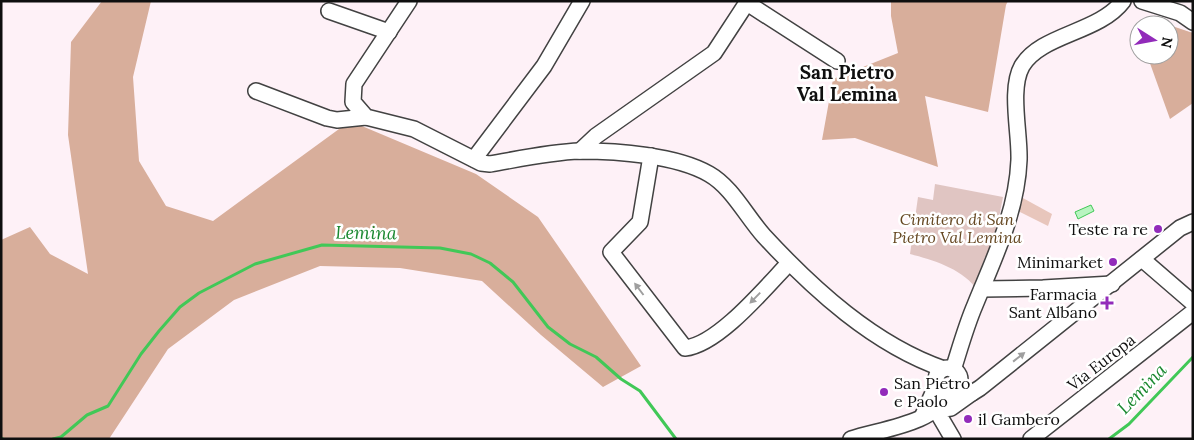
<svg xmlns="http://www.w3.org/2000/svg" width="1194" height="440" font-family="Lora,serif">
<style>
.green{fill:#e8c6bc}
.forest{fill:#d8ae9b}
.cemetery{fill:#e0c5c2}
.water{fill:#b8f4c0;stroke:#41c857}
.lines{fill:none;stroke-linecap:round;stroke-linejoin:round}
.stream{stroke:#41c857;stroke-width:3}
.minor-casing{stroke:#424242;stroke-width:18}
.minor{stroke:#fff;stroke-width:15}
.oneway{fill:#9f9f9f}
.poi-dot{fill:#922bba;stroke:#fff;stroke-width:2}
.labels{text-anchor:middle;stroke-width:5;stroke-linejoin:round;paint-order:stroke}
.park-label{font-size:16px;font-style:italic;fill:#654721;stroke:#fff}
.poi-label{font-size:16px;fill:#0f0f0f;stroke:#fff;text-anchor:end}
.street-label{font-size:16px;fill:#0f0f0f;stroke:#fff}
.water-label{font-size:18px;font-style:italic;fill:#1a8830;stroke:#fff}
.quarter-label{font-size:19px;font-weight:bold;fill:#0f0f0f;stroke:#fff}
</style>
<rect width="100%" height="100%" fill="#fef1f7"/>
<polygon class="green" points="1021,197 1052,214 1048,226 1018,211"/>
<g class="forest">
<polygon points="102,1 151,1 133,77 139,161 166,206 213,221 350,121 476,174 538,217 641,366 603,387 541,335 482,281 400,268 320,266 234,300 168,349 109,439 1,439 1,240 30,227 50,254 88,274 68,135 71,42"/>
<polygon points="891,1 1008,1 1006,5 988,112 925,96 938,167 855,138 822,140 833,79 898,53 891,16"/>
<polygon points="1166,24 1193,33 1193,103 1170,119 1147,55 1169,55 1169,25 1163,25"/>
</g>
<path class="cemetery" d="M 935,184 L 1003,197 L 991,258 L 985,257 L 975,287 C 960,268 933,260 910,254 L 918,197 L 933,200 Z"/>
<polygon class="water" points="1091,205 1094,211 1078,219 1075,212"/>
<g class="lines">
<g class="stream">
<polyline points="1,438 3,439"/>
<polyline points="53,439 61,437 87,415 108,406 141,354 159,331 180,307 199,293 255,264 322,245 440,248 471,254 490,263 513,282 548,327 570,344 596,357 621,379 640,391 676,439"/>
<polyline points="1109,439 1129,424 1193,357"/>
</g>
<g class="minor-casing">
<g id="minor">
<path d="M 409,1 L 354,84 L 353,102 L 366,117 L 414,129 L 481,163 L 490,164 C 519,159 550,152 580,151 C 617,151 676,155 709,174 C 732,187 746,216 764,236 C 813,289 874,345 944,369"/>
<polyline points="1142,1 1180,13 1193,22"/>
<polyline points="747,3 837,61"/>
<polyline points="329,11 389,32"/>
<polyline points="256,91 327,118 337,120 366,117"/>
<polyline points="580,151 596,136 714,53 748,1"/>
<path d="M 651,156 L 640,222 L 611,252 L 685,348 C 718,345 766,287 789,263"/>
<polyline points="474,159 544,66 582,1"/>
<polyline points="1142,259 1193,303"/>
<polyline points="982,289 1043,288 1112,284"/>
<circle cx="948" cy="380" r="12"/>
<path d="M 953,370 C 960,348 966,326 975,305 C 994,258 1017,212 1019,160 C 1020,133 1009,89 1022,66 C 1041,34 1099,33 1123,1"/>
<polyline points="958,386 972,393 980,388 1180,228 1193,222"/>
<polyline points="923,415 937,384"/>
<path d="M 851,439 C 881,429 936,424 950,392"/>
<polyline points="953,439 936,410 951,408 972,393"/>
<polyline points="1031,439 1193,312"/>
</g>
</g>
<use href="#minor" class="minor"/>
</g>
<defs><path id="oneway-solid" d="M-6-.8H1V-3.2L6.5 0L1 3.2V.8H-6Z" transform="scale(1.25)"/></defs>
<g class="oneway">
<use href="#oneway-solid" transform="translate(639 289) rotate(-127)"/>
<use href="#oneway-solid" transform="translate(755 298) rotate(134)"/>
<use href="#oneway-solid" transform="translate(1019 357) rotate(-38)"/>
</g>
<g class="poi-dot">
<circle cx="1158" cy="229" r="5"/>
<circle cx="1113" cy="262" r="5"/>
<path d="M1104.5 295.5h5v5h5v5h-5v5h-5v-5h-5v-5h5z"/>
<circle cx="884" cy="392" r="5"/>
<circle cx="968" cy="419" r="5"/>
</g>
<g class="labels">
<g class="park-label">
<text x="957" y="225">Cimitero di San<tspan x="957" dy="18">Pietro Val Lemina</tspan></text>
</g>
<g class="poi-label">
<text x="1148" y="235">Teste ra re</text>
<text x="1103" y="268">Minimarket</text>
<text x="1097" y="300">Farmacia<tspan x="1097" dy="18">Sant Albano</tspan></text>
<text x="894" y="389" text-anchor="start">San Pietro<tspan x="894" dy="18">e Paolo</tspan></text>
<text x="978" y="425" text-anchor="start">il Gambero</text>
</g>
<g class="street-label">
<text transform="translate(1101 362) rotate(-38)" y="6">Via Europa</text>
</g>
<g class="water-label">
<text transform="translate(366 233) rotate(1)" y="6">Lemina</text>
<text transform="translate(1142 389) rotate(-46)" y="6">Lemina</text>
</g>
<g class="quarter-label">
<text x="847" y="79">San Pietro<tspan x="847" dy="22">Val Lemina</tspan></text>
</g>
</g>
<rect width="1194" height="440" fill="none" stroke="#0f0f0f" stroke-width="5"/>
<g transform="translate(1154 40) rotate(101)"><circle r="24" fill="#ffffff" stroke="#9f9f9f"/>
<path d="M0-4L9 19L0 12L-9 19Z" fill="#922bba"/>
<text y="-8" font-size="14" font-weight="bold" text-anchor="middle" fill="#0f0f0f">N</text>
</g>
</svg>
